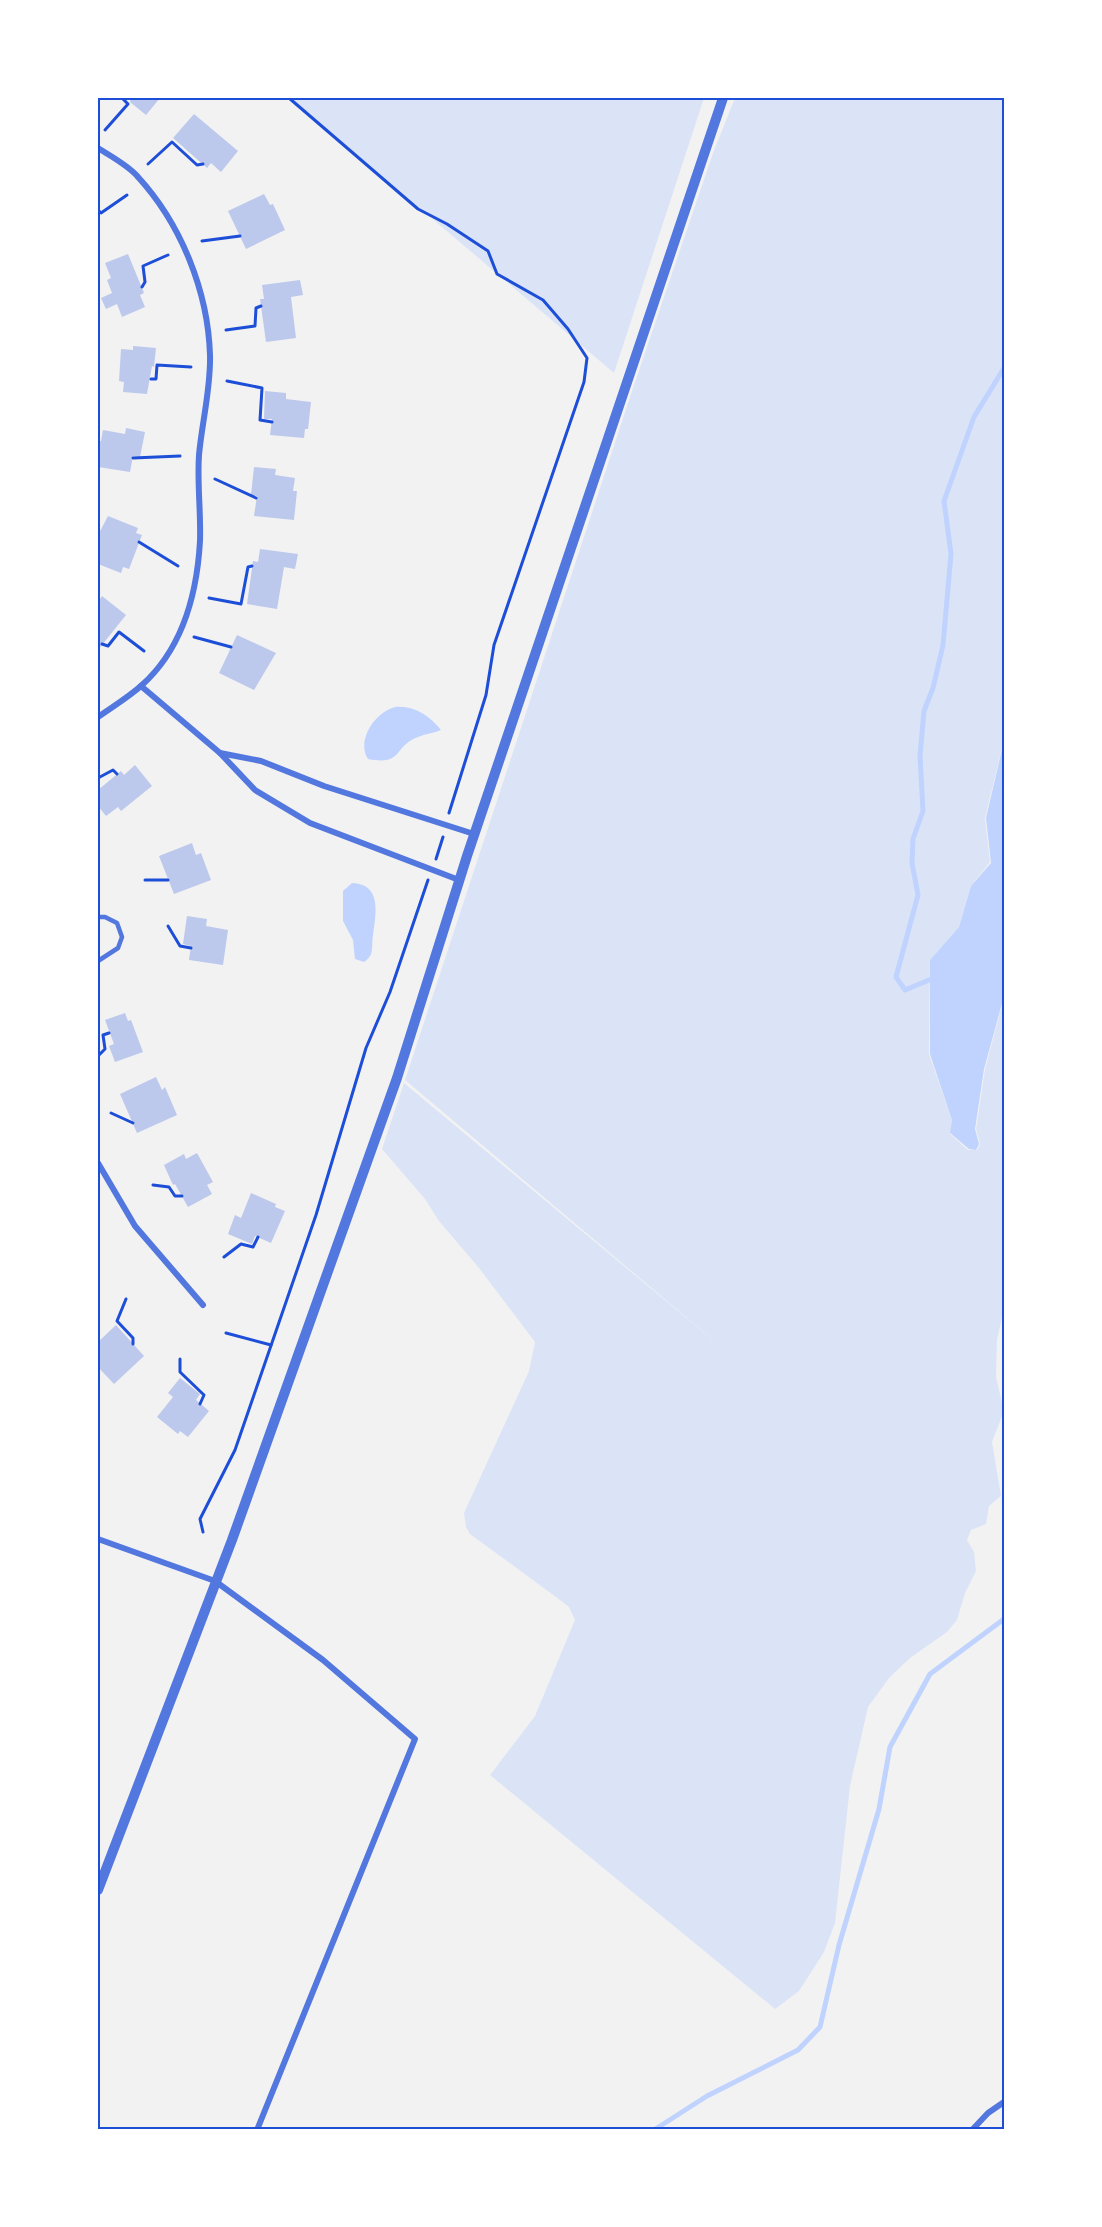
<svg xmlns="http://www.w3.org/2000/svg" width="1102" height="2227" font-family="Karla,sans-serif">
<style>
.green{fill:#dbe4f7}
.water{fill:#bfd3fe}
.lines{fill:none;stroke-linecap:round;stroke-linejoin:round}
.stream{stroke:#bfd3fe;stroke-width:5}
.building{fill:#bdc9ec}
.path{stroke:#1d4ed8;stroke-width:3}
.service{stroke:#5277de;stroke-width:4.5}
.minor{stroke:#5277de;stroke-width:6}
.tertiary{stroke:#5277de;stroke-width:10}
.neatline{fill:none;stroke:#1d4ed8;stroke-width:2}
</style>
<rect width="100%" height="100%" fill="#f2f2f2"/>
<g class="green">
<polygon points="290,98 704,98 614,373"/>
<polygon points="735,98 1004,98 1004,740 985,818 990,862 971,886 959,927 930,960 929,1054 952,1120 950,1134 968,1150 977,1150 980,1144 976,1129 985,1069 1004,997 1004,1308 997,1340 996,1377 1004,1411 992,1442 1001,1496 989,1506 986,1524 971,1530 967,1540 974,1552 976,1571 965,1593 957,1620 947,1632 910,1658 889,1678 868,1707 850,1786 835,1923 824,1952 799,1991 775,2009 490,1775 535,1716 575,1620 569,1607 556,1597 470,1534 466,1527 464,1513 529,1371 535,1342 479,1268 439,1221 425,1199 382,1149 404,1083 725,1350 405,1080 632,391 713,153"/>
</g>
<g class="water">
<path d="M 395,707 C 414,705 430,716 441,730 C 434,733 425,734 418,737 C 393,746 404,766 368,759 C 356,741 375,712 395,707 Z"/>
<polygon points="1004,741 1004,996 984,1069 975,1129 979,1144 976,1150 969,1149 950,1133 952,1120 930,1054 930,960 959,927 971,886 991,863 986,818"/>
<path d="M 352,883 C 382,884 376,914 373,935 C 371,947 375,955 364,962 L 355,959 L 353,940 L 343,921 L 343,891 Z"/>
</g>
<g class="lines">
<g class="stream">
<polyline points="934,978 905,990 896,977 918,895 912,863 913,839 923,811 920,756 924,711 933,688 943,645 951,554 944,501 974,417 1004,368"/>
<polyline points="654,2130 707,2096 798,2050 820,2027 839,1945 879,1809 890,1747 930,1674 1004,1619"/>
</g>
</g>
<g class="building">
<polygon points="131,98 160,98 146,115 130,102"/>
<polygon points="194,114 238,151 221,172 211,163 207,168 173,138"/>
<polygon points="264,194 270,205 273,204 285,230 246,249 228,211"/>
<polygon points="128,254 144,293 140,295 145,307 122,317 117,304 106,309 101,298 112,293 107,280 111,278 105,263"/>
<polygon points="300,280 303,295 291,297 296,338 266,342 260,299 264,299 262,285"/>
<polygon points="133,346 156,348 154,367 152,366 147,394 123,392 124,382 119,381 121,349 133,350"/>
<polygon points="265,391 286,393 286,399 311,402 308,429 305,429 304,438 270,435 272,419 264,419"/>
<polygon points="126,428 145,432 140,457 133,456 130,472 98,467 98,441 101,441 103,430 125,434"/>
<polygon points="254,467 276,469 275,475 295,478 293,491 297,491 294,520 254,516 257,496 251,495"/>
<polygon points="108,516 138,528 136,533 142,535 129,569 123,567 121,573 98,564 98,535"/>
<polygon points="260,549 298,554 295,569 284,567 277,609 247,604 253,561 258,562"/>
<polygon points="102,596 126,615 98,650 98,602"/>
<polygon points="237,635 276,653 254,690 219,673"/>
<polygon points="135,765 152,786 121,811 118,807 106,816 98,806 98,790 121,771 124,775"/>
<polygon points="192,843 196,855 201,853 211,880 174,894 159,856"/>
<polygon points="187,916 207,919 206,926 228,930 223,965 189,960 191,946 183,944"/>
<polygon points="125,1013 128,1021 131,1020 143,1052 115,1062 109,1046 114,1044 105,1020"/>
<polygon points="156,1077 162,1090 165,1087 177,1115 137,1133 120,1094"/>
<polygon points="197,1153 213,1182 207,1185 212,1194 188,1207 175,1184 173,1185 164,1165 184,1154 186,1159"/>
<polygon points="251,1193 276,1204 275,1207 285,1211 271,1243 255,1236 252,1244 228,1234 235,1215 241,1218"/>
<polygon points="116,1325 144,1356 114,1384 98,1367 98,1342"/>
<polygon points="180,1378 200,1394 196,1400 209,1411 188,1437 180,1431 178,1434 157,1417 173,1397 168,1393"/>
</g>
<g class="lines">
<g class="path">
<polyline points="289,98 418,209 447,224 488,251 497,274 543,300 568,329 587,358 584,382 494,645 486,695 449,813"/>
<polyline points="105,130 128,104 122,98"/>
<polyline points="148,164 172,142 197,165 203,164"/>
<polyline points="98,210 101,213 127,195"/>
<polyline points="202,241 240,236"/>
<polyline points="142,287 145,282 143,266 168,255"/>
<polyline points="226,330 255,326 256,308 261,306"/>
<polyline points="151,379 156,379 157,365 191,367"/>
<polyline points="227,381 262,388 260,420 272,422"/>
<polyline points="133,458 180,456"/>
<polyline points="215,479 256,498"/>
<polyline points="139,542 178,566"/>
<polyline points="209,598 241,604 248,567 252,566"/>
<polyline points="194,637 231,647"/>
<polyline points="102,644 108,646 119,632 144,651"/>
<polyline points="98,778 113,770 117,774"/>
<polyline points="436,859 443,837"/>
<polyline points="145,880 168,880"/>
<polyline points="168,926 180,946 191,948"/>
<polyline points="98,1056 105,1049 103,1035 109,1033"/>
<polyline points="111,1113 133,1123"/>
<polyline points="153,1185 169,1187 175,1196 182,1196"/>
<polyline points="224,1257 241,1244 253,1247 258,1237"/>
<polyline points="126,1299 117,1321 133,1338 133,1344"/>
<polyline points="226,1333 271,1345"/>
<polyline points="180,1359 180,1372 204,1395 200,1404"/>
<polyline points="203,1532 200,1519 235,1450 316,1215 366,1048 390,992 428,880"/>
</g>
<polyline class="service" points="98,917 105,917 117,923 122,937 118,948 98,961"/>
<g class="minor">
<path d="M 98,148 C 110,156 128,165 138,177 C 181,224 208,291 210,355 C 211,388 202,422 199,455 C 197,483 201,512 200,541 C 197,594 182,649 142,685 C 129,697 112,707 98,717"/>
<polyline points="141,686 220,753 255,790 310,823 459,880"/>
<polyline points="220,753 261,761 324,786 474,834"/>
<polyline points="98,1163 135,1226 203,1305"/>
<polyline points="98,1539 215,1581 323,1660 415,1739 257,2130"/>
<polyline points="972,2130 988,2113 1004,2102"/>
</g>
<polyline class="tertiary" points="98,1890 232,1540 397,1078 467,856 723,98"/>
</g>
<rect width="1102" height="2227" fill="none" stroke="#ffffff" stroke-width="198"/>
<rect x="99" y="99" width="904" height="2029" class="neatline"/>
</svg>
